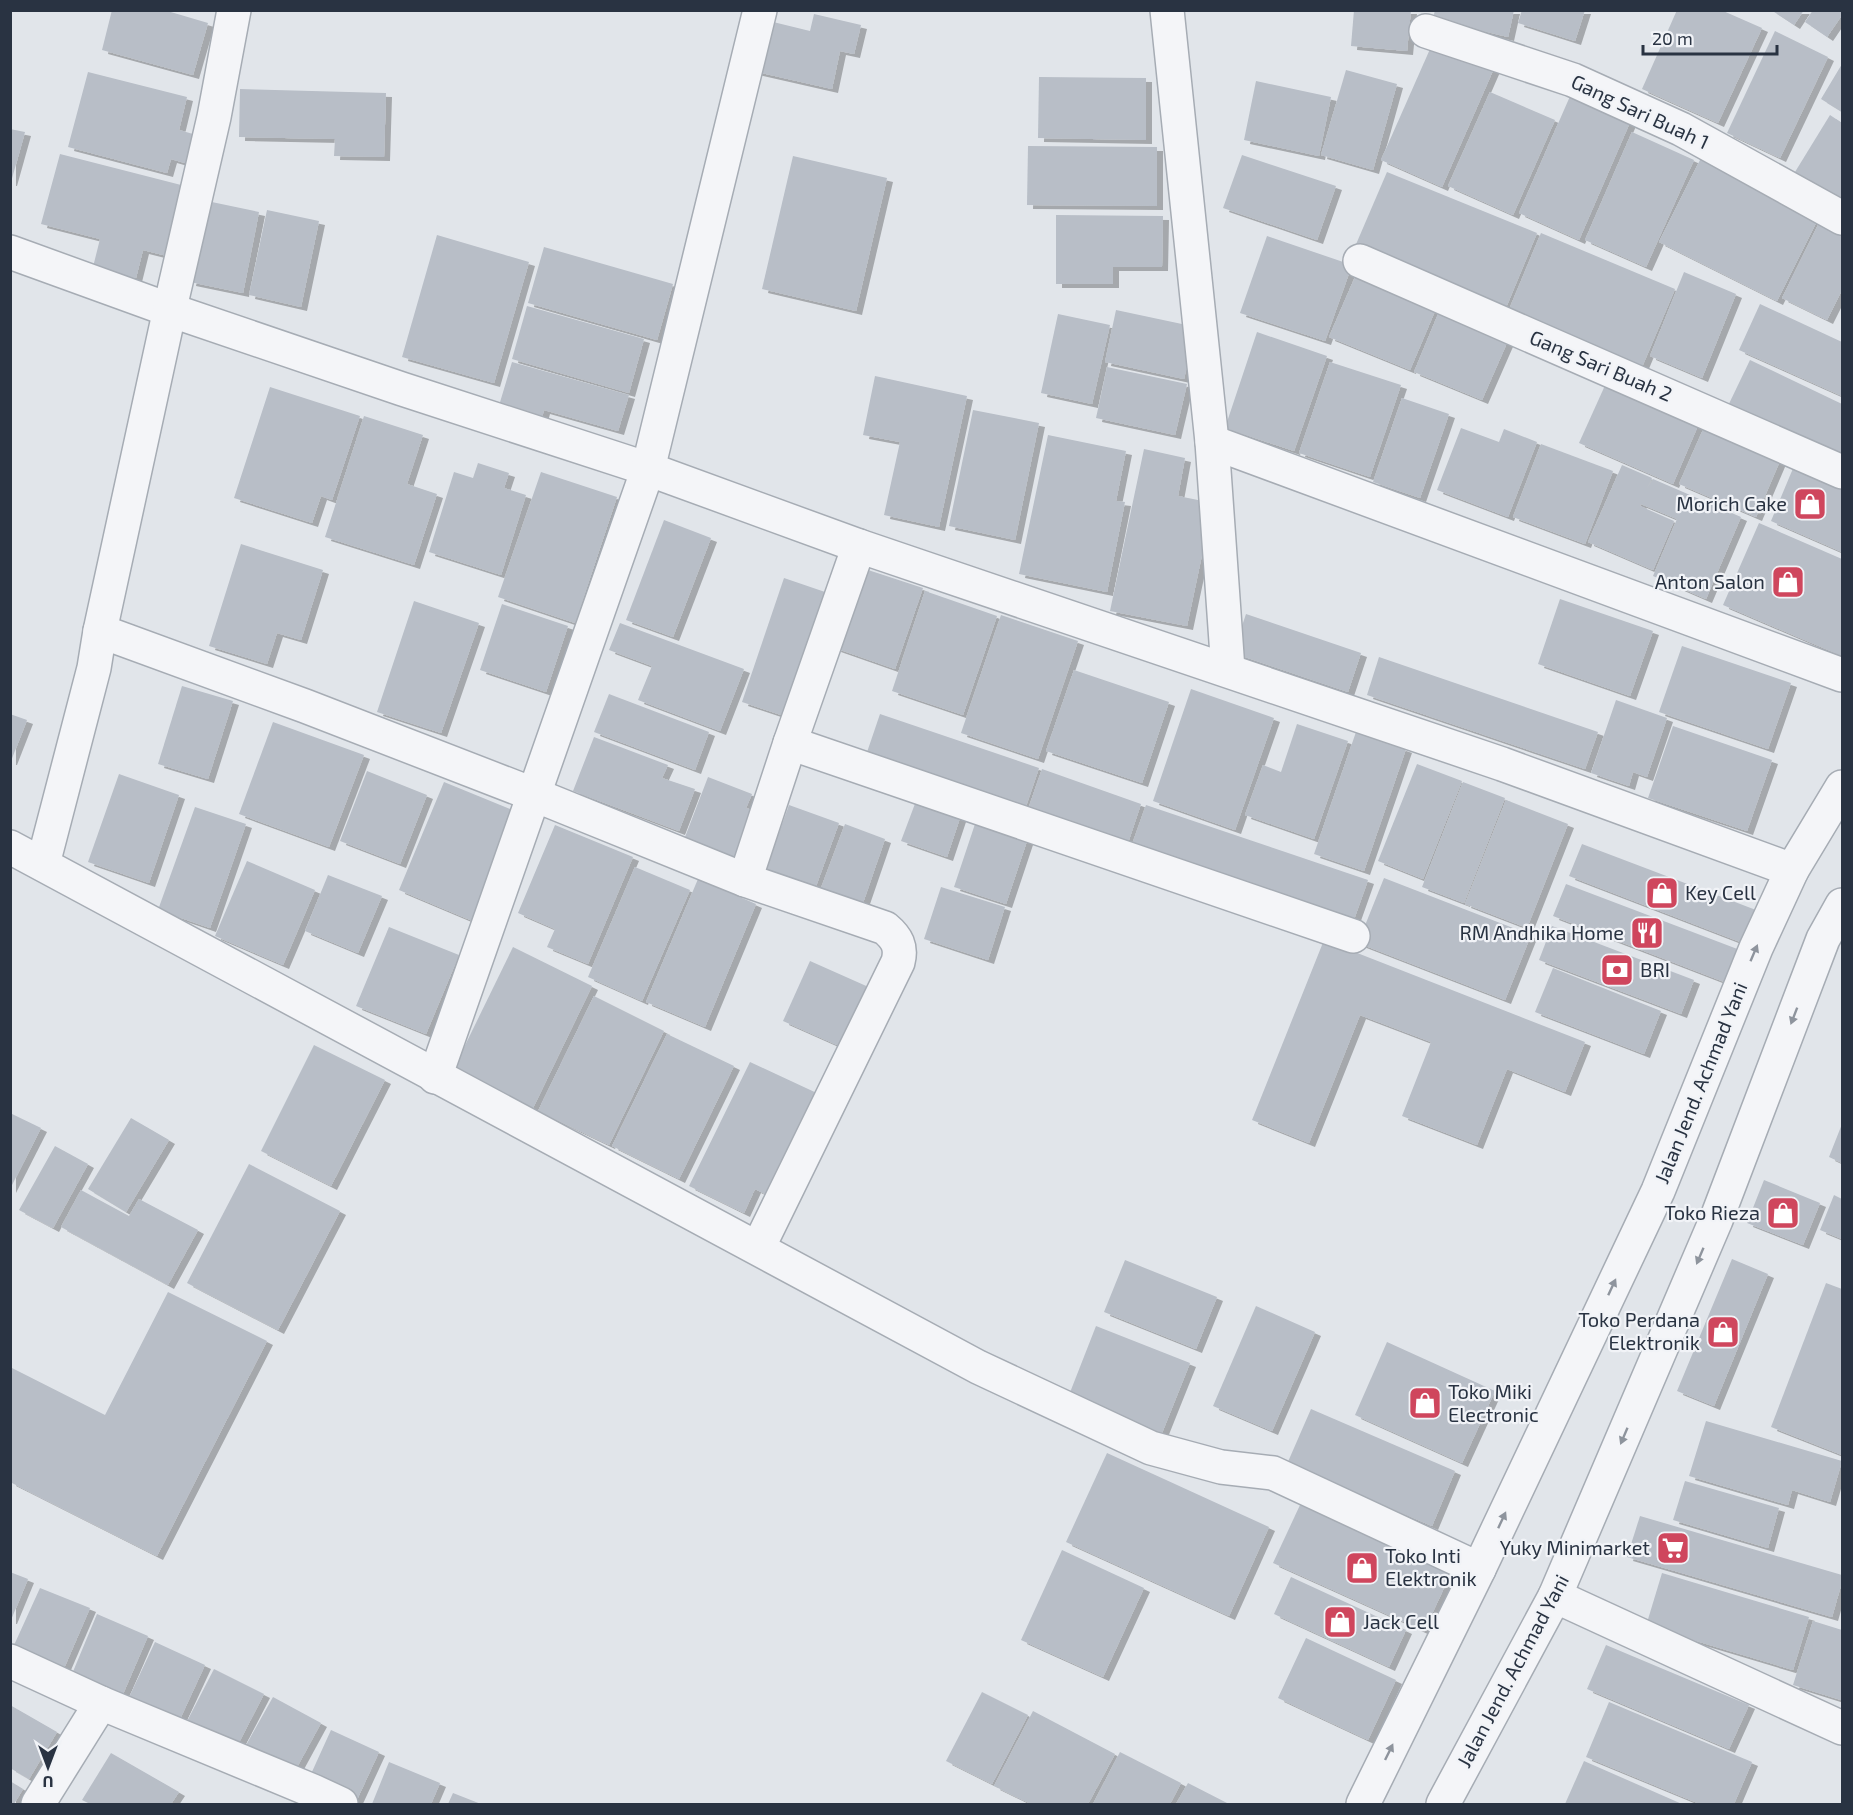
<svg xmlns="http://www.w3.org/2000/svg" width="1853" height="1815" font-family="'Exo 2',sans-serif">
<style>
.building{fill:#b8bec7;filter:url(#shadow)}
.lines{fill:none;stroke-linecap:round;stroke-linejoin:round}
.minor-casing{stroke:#a6acb4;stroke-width:36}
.minor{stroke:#f4f5f8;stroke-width:33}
.oneway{fill:#8e949d}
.labels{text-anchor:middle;stroke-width:4.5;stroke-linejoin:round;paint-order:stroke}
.street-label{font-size:20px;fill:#293342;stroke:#f1f3f7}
.poi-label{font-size:20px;fill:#293342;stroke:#f1f3f7;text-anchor:end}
</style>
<defs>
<filter id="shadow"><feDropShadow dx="6" dy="4" stdDeviation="0" flood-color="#0004"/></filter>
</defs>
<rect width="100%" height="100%" fill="#e1e5ea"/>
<g class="building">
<polygon points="112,10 164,10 208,23 193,75 102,50"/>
<polygon points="1354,10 1411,10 1407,51 1351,46"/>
<polygon points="1435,10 1514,10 1508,37 1433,19"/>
<polygon points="1522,10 1585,10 1575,41 1518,23"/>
<polygon points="1677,10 1721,10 1762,28 1718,123 1642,89"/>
<polygon points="1771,10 1804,10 1794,25"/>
<polygon points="1813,10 1842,10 1842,15 1827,37 1805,22"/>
<polygon points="814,14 861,25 854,54 840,51 832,89 753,71 765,20 810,31"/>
<polygon points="1775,31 1828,57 1780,158 1727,133"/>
<polygon points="1434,40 1495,66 1442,187 1381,160"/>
<polygon points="1842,64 1842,112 1821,99"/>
<polygon points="1346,70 1397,84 1373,170 1321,155"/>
<polygon points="88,72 187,97 179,130 193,134 185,163 171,159 167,173 68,147"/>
<polygon points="1039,77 1146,78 1146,140 1038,138"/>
<polygon points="1256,81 1331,97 1319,156 1244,140"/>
<polygon points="240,89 386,93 384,157 334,156 335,139 239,137"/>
<polygon points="1490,92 1555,120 1513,215 1448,186"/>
<polygon points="1571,94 1631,120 1579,240 1519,213"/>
<polygon points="1830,115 1842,123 1842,200 1795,172"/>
<polygon points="10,129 25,132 11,182 10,182"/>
<polygon points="1632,132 1694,160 1646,267 1585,240"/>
<polygon points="1028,146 1157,147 1157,206 1027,205"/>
<polygon points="60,154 185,186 167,256 143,250 136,278 93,267 100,239 41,224"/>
<polygon points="1242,155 1336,186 1317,240 1223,208"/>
<polygon points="793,156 887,178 856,311 762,289"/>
<polygon points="1702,156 1820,215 1777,301 1659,242"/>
<polygon points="1387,172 1537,233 1505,310 1354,249"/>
<polygon points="207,201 259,212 243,293 190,282"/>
<polygon points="267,210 319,221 301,307 249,295"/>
<polygon points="1056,215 1163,216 1162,267 1113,267 1113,284 1056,284"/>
<polygon points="1821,219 1842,229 1842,290 1827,320 1782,298"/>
<polygon points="1541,233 1675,289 1642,367 1508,312"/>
<polygon points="437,235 529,262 494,383 402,357"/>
<polygon points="1267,236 1352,265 1325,341 1240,313"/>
<polygon points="544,247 673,284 657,340 528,303"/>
<polygon points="1358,270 1438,304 1410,370 1329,337"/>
<polygon points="1684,272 1736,294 1702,378 1650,356"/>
<polygon points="1760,304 1842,342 1842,396 1739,350"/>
<polygon points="527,306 644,339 629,393 512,359"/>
<polygon points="1441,307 1510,336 1482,400 1414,372"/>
<polygon points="1116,310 1196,327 1184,379 1105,362"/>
<polygon points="1058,314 1110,325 1092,404 1041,393"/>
<polygon points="1257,332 1327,356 1294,451 1225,428"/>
<polygon points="1750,360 1842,404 1842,467 1726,410"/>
<polygon points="512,362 629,395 618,431 544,410 541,421 498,409"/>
<polygon points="1330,362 1401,385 1370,477 1299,453"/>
<polygon points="1107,367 1187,384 1175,435 1096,418"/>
<polygon points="875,376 967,396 939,527 884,515 900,442 863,435"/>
<polygon points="1607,381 1700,421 1673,484 1579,443"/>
<polygon points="270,387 360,416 332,500 321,496 312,523 234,498"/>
<polygon points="1402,398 1449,414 1420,498 1373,482"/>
<polygon points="973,410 1039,423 1015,540 949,526"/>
<polygon points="364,416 423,435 407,484 437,494 414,565 325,537"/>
<polygon points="1706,423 1782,456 1756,517 1679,484"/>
<polygon points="1461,428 1499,442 1504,429 1537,442 1508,517 1437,490"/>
<polygon points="1048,435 1126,451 1116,501 1125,502 1107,592 1019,574"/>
<polygon points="1541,444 1613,471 1585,544 1513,517"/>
<polygon points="1144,449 1185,458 1178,496 1213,503 1187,626 1110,611"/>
<polygon points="478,463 509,473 504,488 526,495 501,575 429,552 454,472 473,478"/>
<polygon points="1622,465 1652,478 1647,488 1653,479 1741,517 1706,599 1653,576 1677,519 1641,504 1640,506 1674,521 1653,570 1588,542"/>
<polygon points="1794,466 1842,487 1842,552 1771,521"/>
<polygon points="541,472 617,497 575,623 498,597"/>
<polygon points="664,520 711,538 673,637 626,620"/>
<polygon points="1759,523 1842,559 1842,656 1723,605"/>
<polygon points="241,544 323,570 301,640 277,633 267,664 209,646"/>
<polygon points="862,568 923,588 895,669 835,648"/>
<polygon points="784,578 828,593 793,719 742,702"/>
<polygon points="925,591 997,616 963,715 892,691"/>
<polygon points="1560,599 1653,631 1630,696 1538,664"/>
<polygon points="414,601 479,623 441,733 377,712"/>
<polygon points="502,604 568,626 546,692 480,670"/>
<polygon points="1246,614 1361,653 1348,692 1233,653"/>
<polygon points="1001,615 1078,641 1038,759 961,733"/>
<polygon points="620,623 744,669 720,731 638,700 652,666 609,650"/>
<polygon points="1682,646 1791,683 1768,749 1659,712"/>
<polygon points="1379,657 1598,732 1585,769 1367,695"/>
<polygon points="1074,670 1169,702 1142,783 1046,751"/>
<polygon points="182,686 233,701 208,779 158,764"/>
<polygon points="1191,689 1274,718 1235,830 1153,801"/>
<polygon points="609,694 709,732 695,770 594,732"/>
<polygon points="1616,700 1667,718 1647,777 1633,772 1629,786 1591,773"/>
<polygon points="10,714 27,720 11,761 10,761"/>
<polygon points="880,714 1039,768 1022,818 863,764"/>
<polygon points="273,722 364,755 329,847 239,814"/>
<polygon points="1297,724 1348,741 1314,839 1245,815 1263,765 1281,772"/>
<polygon points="1673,726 1772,760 1747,831 1648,798"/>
<polygon points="1356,732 1406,749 1364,871 1314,854"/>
<polygon points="594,737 668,765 662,778 695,789 679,831 573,791"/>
<polygon points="1417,764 1462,781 1423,879 1378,861"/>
<polygon points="1042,769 1141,804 1125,852 1025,818"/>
<polygon points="367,771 427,795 400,864 340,841"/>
<polygon points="119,774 179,795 149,883 88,862"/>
<polygon points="708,777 752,794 746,808 758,812 737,866 682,845"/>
<polygon points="444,782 520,813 475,922 399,890"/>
<polygon points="1463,782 1505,798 1464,903 1422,887"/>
<polygon points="1506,800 1568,824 1527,928 1465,904"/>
<polygon points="916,801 961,815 947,857 901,841"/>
<polygon points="789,805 839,823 815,889 765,871"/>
<polygon points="1146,805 1368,880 1351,928 1129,853"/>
<polygon points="195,807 246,824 210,928 158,910"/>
<polygon points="976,821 1028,838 1006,904 954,887"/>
<polygon points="845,824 885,839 863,903 821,888"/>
<polygon points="555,825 633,857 588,964 547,947 555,929 518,913"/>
<polygon points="1582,844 1756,910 1743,943 1569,876"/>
<polygon points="247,861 315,890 283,965 215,936"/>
<polygon points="635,867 690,890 642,1001 588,977"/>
<polygon points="328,875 382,896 358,953 305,931"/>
<polygon points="1384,878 1531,935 1505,1000 1358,943"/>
<polygon points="698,879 756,904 705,1027 646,1002"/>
<polygon points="1566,884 1740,950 1727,983 1553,916"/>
<polygon points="941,887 1005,907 988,960 924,939"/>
<polygon points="1552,926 1694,980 1681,1014 1539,960"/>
<polygon points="389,927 459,955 426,1034 356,1006"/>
<polygon points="1324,940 1585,1042 1565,1092 1507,1069 1477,1145 1402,1116 1431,1042 1360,1015 1309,1143 1252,1120"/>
<polygon points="513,947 592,986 533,1108 453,1070"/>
<polygon points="810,961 873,989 846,1049 783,1021"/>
<polygon points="1553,968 1661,1011 1644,1054 1535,1012"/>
<polygon points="594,996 664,1031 609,1145 538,1111"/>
<polygon points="667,1034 734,1066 679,1179 612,1146"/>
<polygon points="314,1045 385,1080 331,1186 261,1151"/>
<polygon points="750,1062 821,1095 771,1197 755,1189 744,1213 689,1186"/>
<polygon points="10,1113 41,1128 10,1189"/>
<polygon points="131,1118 169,1140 126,1212 88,1189"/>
<polygon points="1842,1124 1842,1163 1829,1157"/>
<polygon points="55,1146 88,1164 53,1228 19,1210"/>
<polygon points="249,1164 340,1211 278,1330 187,1283"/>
<polygon points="1764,1180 1820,1203 1803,1245 1747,1223"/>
<polygon points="81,1190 129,1216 139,1199 198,1230 168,1285 61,1227"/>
<polygon points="1834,1195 1842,1199 1842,1239 1820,1230"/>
<polygon points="1732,1259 1768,1274 1714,1406 1677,1391"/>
<polygon points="1125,1260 1217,1297 1196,1349 1104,1312"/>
<polygon points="1826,1283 1842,1289 1842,1455 1771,1427"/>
<polygon points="168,1292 267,1341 157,1556 10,1482 10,1367 105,1415"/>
<polygon points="1256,1306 1315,1332 1272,1431 1213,1406"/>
<polygon points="1096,1326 1190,1363 1162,1433 1069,1395"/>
<polygon points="1387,1342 1495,1391 1462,1463 1355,1415"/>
<polygon points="1311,1409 1455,1471 1432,1526 1287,1464"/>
<polygon points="1706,1421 1842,1461 1830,1502 1792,1490 1788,1505 1689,1476"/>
<polygon points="1107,1453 1269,1527 1229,1616 1066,1542"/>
<polygon points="1685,1481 1779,1508 1768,1548 1673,1520"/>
<polygon points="1300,1505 1451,1573 1424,1631 1273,1563"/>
<polygon points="1640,1516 1842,1575 1842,1582 1832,1617 1627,1557"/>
<polygon points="1062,1550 1144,1588 1103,1677 1021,1640"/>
<polygon points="10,1572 28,1579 11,1620 10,1620"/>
<polygon points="1662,1573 1809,1617 1793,1670 1646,1626"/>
<polygon points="1291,1577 1406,1630 1389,1667 1274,1614"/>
<polygon points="40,1588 90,1608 59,1680 10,1654"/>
<polygon points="97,1614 148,1636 117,1708 67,1686"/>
<polygon points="1813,1621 1842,1630 1842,1693 1841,1700 1793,1685"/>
<polygon points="1306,1638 1396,1680 1368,1740 1278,1698"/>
<polygon points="155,1642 205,1665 174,1732 124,1708"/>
<polygon points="1606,1645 1749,1705 1729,1749 1587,1689"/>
<polygon points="214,1669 264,1694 232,1756 182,1731"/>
<polygon points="982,1692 1028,1715 992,1784 946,1761"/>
<polygon points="273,1697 321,1723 290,1780 241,1754"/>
<polygon points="1609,1702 1752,1762 1734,1804 1700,1804 1586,1757"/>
<polygon points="10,1705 57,1732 29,1779 10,1768"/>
<polygon points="1033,1711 1115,1754 1088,1804 1031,1804 994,1786"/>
<polygon points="331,1730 379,1752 355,1804 306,1785"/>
<polygon points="1120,1752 1181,1783 1170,1804 1093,1804"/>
<polygon points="111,1753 179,1792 171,1804 90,1804 82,1800"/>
<polygon points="1584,1761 1682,1804 1565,1804"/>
<polygon points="389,1762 440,1783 431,1804 372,1804"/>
<polygon points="10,1781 23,1789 14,1804 10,1804"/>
<polygon points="1188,1783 1229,1804 1176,1804"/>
<polygon points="453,1793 481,1804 448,1804"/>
</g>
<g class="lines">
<g class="minor-casing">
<g id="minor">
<polyline points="1167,10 1212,442 1228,670"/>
<polyline points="1426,31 1573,80 1681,129 1842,218"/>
<polyline points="10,252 170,310 402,389 648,469 859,546 1502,764 1792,870"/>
<polyline points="1360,261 1842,472"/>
<polyline points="1212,442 1842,675"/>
<path d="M 100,631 L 305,706 L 535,795 L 745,880 L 885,928 C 897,938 902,947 898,962 L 758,1248"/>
<polyline points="790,743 1353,936"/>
<polyline points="10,847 978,1367 1151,1448 1221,1467 1273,1473 1479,1569"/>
<polyline points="43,864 94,668 100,631 173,295 214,117 234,10"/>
<polyline points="745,880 790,743 859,546"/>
<polyline points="435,1077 648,469 760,10"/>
<polyline points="1555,1596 1842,1728"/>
<polyline points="10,1661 101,1703 313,1791 341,1804"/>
<polyline points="38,1804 101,1703"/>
<polyline points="1363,1804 1479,1569 1658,1191 1756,948 1792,870 1842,787"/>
<polyline points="1443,1804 1555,1596 1716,1220 1823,939 1842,905"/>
</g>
</g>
<use href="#minor" class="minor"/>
</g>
<defs><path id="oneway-solid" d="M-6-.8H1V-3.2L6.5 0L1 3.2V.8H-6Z" transform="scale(1.5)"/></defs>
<g class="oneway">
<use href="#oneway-solid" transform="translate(1754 953) rotate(-67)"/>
<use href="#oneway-solid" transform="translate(1794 1016) rotate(111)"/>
<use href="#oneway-solid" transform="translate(1700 1256) rotate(113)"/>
<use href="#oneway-solid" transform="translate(1612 1287) rotate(-65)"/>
<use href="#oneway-solid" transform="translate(1624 1436) rotate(113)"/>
<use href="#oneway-solid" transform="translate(1502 1520) rotate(-65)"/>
<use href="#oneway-solid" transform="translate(1389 1752) rotate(-64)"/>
</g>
<defs>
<g id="shop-square" transform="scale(1.725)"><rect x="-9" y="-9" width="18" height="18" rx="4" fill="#cf465d" stroke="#f1f3f7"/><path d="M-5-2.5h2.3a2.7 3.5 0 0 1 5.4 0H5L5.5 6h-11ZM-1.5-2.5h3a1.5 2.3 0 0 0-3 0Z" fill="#fff"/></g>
<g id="restaurant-square" transform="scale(1.725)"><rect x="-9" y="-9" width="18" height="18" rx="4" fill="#cf465d" stroke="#f1f3f7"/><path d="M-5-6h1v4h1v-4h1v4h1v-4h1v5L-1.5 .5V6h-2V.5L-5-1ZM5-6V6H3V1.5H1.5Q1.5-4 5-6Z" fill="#fff"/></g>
<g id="bank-square" transform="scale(1.725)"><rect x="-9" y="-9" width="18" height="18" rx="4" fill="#cf465d" stroke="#f1f3f7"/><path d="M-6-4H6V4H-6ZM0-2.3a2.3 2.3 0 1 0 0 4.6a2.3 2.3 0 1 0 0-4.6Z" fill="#fff"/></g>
<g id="supermarket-square" transform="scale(1.725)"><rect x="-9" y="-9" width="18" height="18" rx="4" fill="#cf465d" stroke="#f1f3f7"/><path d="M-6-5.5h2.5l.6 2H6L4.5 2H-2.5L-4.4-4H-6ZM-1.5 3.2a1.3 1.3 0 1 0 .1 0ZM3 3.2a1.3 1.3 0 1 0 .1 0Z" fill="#fff"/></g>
</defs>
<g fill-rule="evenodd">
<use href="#shop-square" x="1810" y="504"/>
<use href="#shop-square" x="1788" y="582"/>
<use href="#shop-square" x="1662" y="893"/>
<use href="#restaurant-square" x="1647" y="933"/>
<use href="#bank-square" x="1617" y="970"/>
<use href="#shop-square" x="1783" y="1213"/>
<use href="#shop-square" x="1723" y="1332"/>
<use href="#shop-square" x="1425" y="1403"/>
<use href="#supermarket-square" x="1673" y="1548"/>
<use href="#shop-square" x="1362" y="1568"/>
<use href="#shop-square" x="1340" y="1622"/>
</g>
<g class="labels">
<g class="street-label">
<text transform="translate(1640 112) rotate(25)" y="7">Gang Sari Buah 1</text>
<text transform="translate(1601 366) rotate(23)" y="7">Gang Sari Buah 2</text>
<text transform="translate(1701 1083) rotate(-68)" y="7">Jalan Jend. Achmad Yani</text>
<text transform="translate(1513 1671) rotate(-62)" y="7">Jalan Jend. Achmad Yani</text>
</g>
<g class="poi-label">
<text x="1787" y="511">Morich Cake</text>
<text x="1765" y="589">Anton Salon</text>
<text x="1685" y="900" text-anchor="start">Key Cell</text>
<text x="1624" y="940">RM Andhika Home</text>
<text x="1640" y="977" text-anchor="start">BRI</text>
<text x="1760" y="1220">Toko Rieza</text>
<text x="1700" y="1327">Toko Perdana<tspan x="1700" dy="23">Elektronik</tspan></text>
<text x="1448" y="1399" text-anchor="start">Toko Miki<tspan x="1448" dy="23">Electronic</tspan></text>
<text x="1650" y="1555">Yuky Minimarket</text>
<text x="1385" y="1563" text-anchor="start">Toko Inti<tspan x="1385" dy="23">Elektronik</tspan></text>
<text x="1363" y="1629" text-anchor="start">Jack Cell</text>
</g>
</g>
<rect width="1853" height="1815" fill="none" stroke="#293342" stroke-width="24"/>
<g transform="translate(48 1767) rotate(180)" stroke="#f1f3f7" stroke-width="4.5" paint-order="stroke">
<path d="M0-4.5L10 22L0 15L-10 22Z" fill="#293342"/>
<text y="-9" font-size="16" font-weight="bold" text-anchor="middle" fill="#293342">U</text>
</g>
<path d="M1643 45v9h134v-9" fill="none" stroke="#293342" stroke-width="3"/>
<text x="1652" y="45" font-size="18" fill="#293342" stroke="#f1f3f7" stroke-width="4.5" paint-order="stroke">20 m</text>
</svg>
